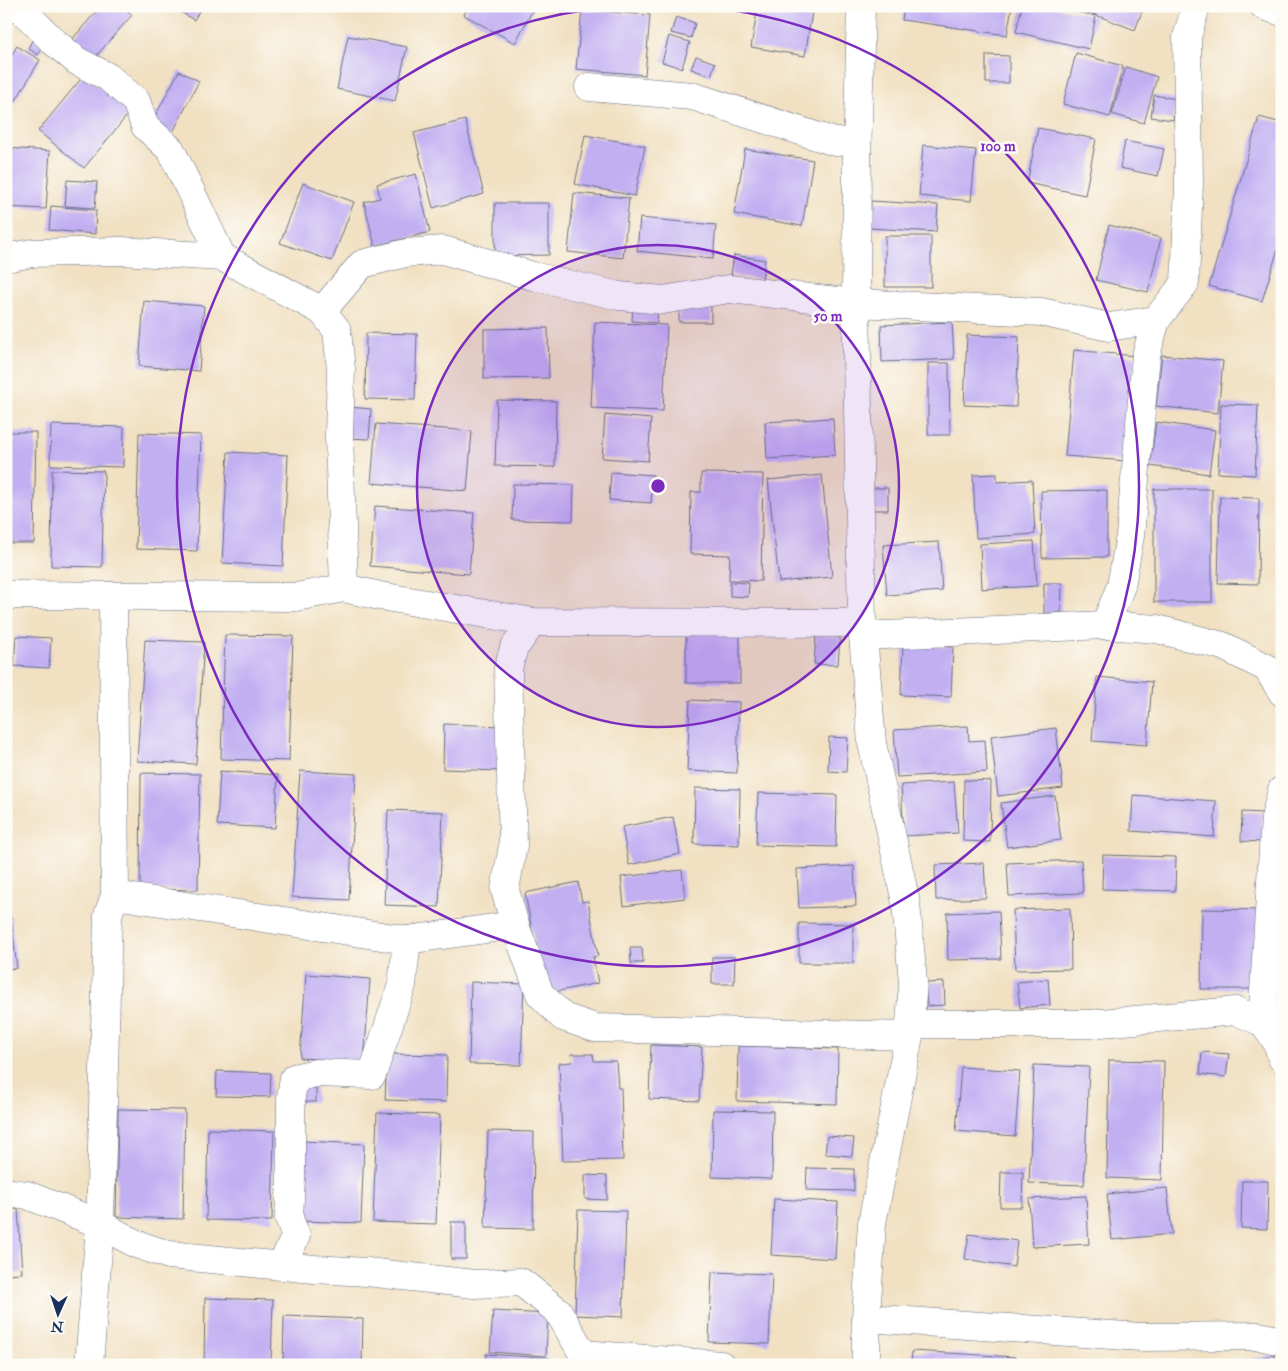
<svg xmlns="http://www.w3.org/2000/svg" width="1288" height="1371" font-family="'IM FELL Double Pica',serif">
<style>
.building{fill:#c1aff2}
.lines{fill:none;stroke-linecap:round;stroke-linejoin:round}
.minor-casing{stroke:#666d81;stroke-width:29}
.minor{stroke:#fff;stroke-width:28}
.ring{fill:none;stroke:#7b2cbf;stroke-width:2.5}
.centre{fill:#7b2cbf;stroke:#fdfcf7;stroke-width:2.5}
.ring-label{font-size:15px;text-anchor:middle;font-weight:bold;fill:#7b2cbf;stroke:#fdfcf7;stroke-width:5;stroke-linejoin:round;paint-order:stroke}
</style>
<rect width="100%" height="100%" fill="#fdfcf7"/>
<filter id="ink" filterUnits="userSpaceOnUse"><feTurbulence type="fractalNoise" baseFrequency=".02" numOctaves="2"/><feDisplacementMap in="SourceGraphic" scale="10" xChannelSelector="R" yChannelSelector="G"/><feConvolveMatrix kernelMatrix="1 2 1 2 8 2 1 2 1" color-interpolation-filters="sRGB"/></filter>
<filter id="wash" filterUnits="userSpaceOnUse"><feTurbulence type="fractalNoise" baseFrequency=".0096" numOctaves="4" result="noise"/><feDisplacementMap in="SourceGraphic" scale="20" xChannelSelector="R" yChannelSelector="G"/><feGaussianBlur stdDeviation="1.12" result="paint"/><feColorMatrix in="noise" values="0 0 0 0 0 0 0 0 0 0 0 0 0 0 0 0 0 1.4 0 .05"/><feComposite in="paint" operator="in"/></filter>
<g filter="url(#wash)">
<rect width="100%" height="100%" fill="#f1e0c1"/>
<g id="blocks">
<g class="building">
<polygon points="101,6 122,6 132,15 91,62 69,43"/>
<polygon points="171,6 202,6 194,20"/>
<polygon points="468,6 535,6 515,43 464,15"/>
<polygon points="758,6 813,6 805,56 751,47"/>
<polygon points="904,6 1012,6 1007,35 902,20"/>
<polygon points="1022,6 1050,6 1096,16 1089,49 1016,32"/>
<polygon points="1072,6 1144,6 1135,30"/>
<polygon points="582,10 650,15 645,75 576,69"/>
<polygon points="676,17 695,23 691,38 671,33"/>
<polygon points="6,18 13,21 6,34"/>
<polygon points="348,36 407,47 395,101 337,89"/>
<polygon points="669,36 690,42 682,68 662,62"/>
<polygon points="33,39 44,46 38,55 28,48"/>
<polygon points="17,46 40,60 10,110 6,108 6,64"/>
<polygon points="1076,53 1123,66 1110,117 1063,104"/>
<polygon points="986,55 1009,56 1009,83 986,83"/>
<polygon points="696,56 715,63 711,76 691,69"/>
<polygon points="1126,67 1157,77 1144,123 1112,114"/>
<polygon points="179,71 199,81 172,134 151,124"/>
<polygon points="84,75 130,112 84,168 38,131"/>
<polygon points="1154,95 1176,99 1173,120 1151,117"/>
<polygon points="1259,117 1282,123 1282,236 1262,301 1209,286"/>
<polygon points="465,120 484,194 433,208 414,133"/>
<polygon points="1038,128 1096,139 1085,195 1027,183"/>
<polygon points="585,135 645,146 635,196 575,184"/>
<polygon points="1125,141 1164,149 1158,176 1120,168"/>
<polygon points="923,145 976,150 971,201 919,196"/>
<polygon points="6,148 50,151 46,209 6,207"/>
<polygon points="745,149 813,160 802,226 734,214"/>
<polygon points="416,174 430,232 375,246 364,202 380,198 377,184"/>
<polygon points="67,180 97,182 95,208 65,206"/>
<polygon points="303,183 354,202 332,261 280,243"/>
<polygon points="574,193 629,198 623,258 568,252"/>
<polygon points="871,201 938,205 936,232 870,228"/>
<polygon points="495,203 549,203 549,255 495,256"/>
<polygon points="51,206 96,210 95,234 49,230"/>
<polygon points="640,218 716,225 713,259 637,251"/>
<polygon points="1109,225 1161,238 1148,292 1096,280"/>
<rect x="885" y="236" width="46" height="51"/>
<polygon points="734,255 765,260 762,280 731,275"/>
<polygon points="144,301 204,306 199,371 139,366"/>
<polygon points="633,303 658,304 657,323 632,321"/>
<rect x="679" y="306" width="32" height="16"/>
<polygon points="595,322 667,325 663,411 591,408"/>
<polygon points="952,322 954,359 882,362 881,325"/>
<polygon points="548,328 549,378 484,379 484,329"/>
<polygon points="366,333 417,334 415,400 365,399"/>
<polygon points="967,335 1019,337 1016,407 964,405"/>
<polygon points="1074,350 1135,356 1126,461 1065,456"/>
<polygon points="1162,355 1223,361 1218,413 1156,406"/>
<polygon points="928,363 949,363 950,435 928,435"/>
<polygon points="497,400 556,401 555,467 495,466"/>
<polygon points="1221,404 1258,405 1255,475 1218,473"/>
<polygon points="349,407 371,409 369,439 347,438"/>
<polygon points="605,415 651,419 648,461 602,458"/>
<polygon points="833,418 835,455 767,459 765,422"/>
<polygon points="1156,422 1215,430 1209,474 1150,466"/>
<polygon points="376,424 472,431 467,491 371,483"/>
<polygon points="51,425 124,427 123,467 50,465"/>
<polygon points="6,432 36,432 34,543 6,543"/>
<polygon points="139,433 201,435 197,551 136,549"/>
<polygon points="228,452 288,455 283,566 222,563"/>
<polygon points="52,470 104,471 102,567 51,566"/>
<polygon points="611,472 653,475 651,503 609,500"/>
<polygon points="701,473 763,474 761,581 729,580 730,555 690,554 691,492 701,492"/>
<polygon points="997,474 997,482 1032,480 1035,534 976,538 973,475"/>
<polygon points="822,475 832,577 779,582 768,480"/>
<polygon points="513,484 574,485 573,521 512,520"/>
<rect x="869" y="488" width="19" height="22"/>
<rect x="1154" y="489" width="58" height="113"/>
<polygon points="1107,490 1107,557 1042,558 1041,491"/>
<polygon points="1220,497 1259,498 1258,584 1218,583"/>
<polygon points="375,506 474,513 469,574 370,566"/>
<polygon points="1034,541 1037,586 982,589 980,544"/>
<polygon points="939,542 942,591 887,595 883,545"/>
<polygon points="730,582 749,583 748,597 730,596"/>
<polygon points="1044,583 1062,583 1061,613 1044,613"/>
<rect x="686" y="633" width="54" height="50"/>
<polygon points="225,635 293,636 289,761 221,759"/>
<polygon points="816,635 840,637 838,665 814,664"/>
<polygon points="16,636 51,638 49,668 14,666"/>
<polygon points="145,640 204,642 196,764 137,761"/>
<polygon points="903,645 953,647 951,697 901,695"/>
<polygon points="1097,677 1152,682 1147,745 1092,741"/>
<polygon points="690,700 739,702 737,773 687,771"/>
<polygon points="444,724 504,726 502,771 443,769"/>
<polygon points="968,726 969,741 985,740 987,772 897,777 894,730"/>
<polygon points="1056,728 1063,788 998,796 991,736"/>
<polygon points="829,737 848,738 846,772 828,771"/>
<polygon points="220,771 278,775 275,828 217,825"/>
<polygon points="300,771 356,774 349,900 292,897"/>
<polygon points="141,773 200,774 198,890 140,889"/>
<polygon points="964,780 991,781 990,842 963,841"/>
<polygon points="954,782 958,833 904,836 901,785"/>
<polygon points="695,788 740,789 739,845 694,844"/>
<polygon points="758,793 837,795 836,847 756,845"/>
<polygon points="1133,795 1216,801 1214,837 1131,831"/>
<polygon points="1055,796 1061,840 1007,847 1001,803"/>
<polygon points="388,810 443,812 439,907 384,905"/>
<polygon points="1242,812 1263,813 1262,842 1241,841"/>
<polygon points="673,817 680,854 629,865 622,827"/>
<polygon points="1103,855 1176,857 1175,891 1102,889"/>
<polygon points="1081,860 1083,893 1009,896 1007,863"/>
<polygon points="984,863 986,898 936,900 935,865"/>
<polygon points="854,866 856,906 799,908 797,869"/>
<polygon points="682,870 685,898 624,906 621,877"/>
<polygon points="578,882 582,902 588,901 598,956 593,957 598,983 544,994 525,893"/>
<polygon points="1070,908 1071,969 1015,970 1013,910"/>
<polygon points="1202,909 1263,910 1262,989 1201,989"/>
<polygon points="999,911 1001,959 948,960 947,913"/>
<polygon points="6,917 11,917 17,968 6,969"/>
<polygon points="799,923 853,924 853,963 799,963"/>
<polygon points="630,948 642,948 643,963 631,963"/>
<polygon points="712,957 735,957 734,984 712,984"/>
<polygon points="306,974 370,979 364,1062 300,1058"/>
<polygon points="1048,979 1050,1005 1020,1008 1017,982"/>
<polygon points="471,982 524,984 521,1065 469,1064"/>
<polygon points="944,982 945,1005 927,1006 925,983"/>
<polygon points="651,1045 702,1047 699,1101 649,1099"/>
<polygon points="738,1046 838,1049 837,1104 737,1101"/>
<polygon points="1202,1052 1229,1054 1226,1077 1200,1074"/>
<polygon points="387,1054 447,1055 446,1102 385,1100"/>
<polygon points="571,1054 593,1054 594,1061 616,1061 618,1088 621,1088 623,1160 563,1161 559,1063 572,1062"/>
<polygon points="1109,1060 1164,1061 1162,1180 1107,1178"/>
<polygon points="1034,1065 1089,1067 1084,1185 1029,1183"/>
<polygon points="961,1067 1020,1071 1015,1136 956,1131"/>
<polygon points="217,1071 271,1073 270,1097 216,1096"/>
<rect x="300" y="1088" width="16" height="14"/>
<polygon points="118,1109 185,1110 183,1219 116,1217"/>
<polygon points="713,1110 773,1111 772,1179 712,1177"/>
<polygon points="377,1113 440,1115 436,1224 373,1222"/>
<polygon points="208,1129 274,1131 272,1221 206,1220"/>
<polygon points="488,1131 534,1132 533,1229 485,1228"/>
<polygon points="827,1136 854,1138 852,1156 825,1154"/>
<polygon points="302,1141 364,1144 361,1223 299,1221"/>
<polygon points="807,1168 854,1169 854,1191 806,1190"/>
<polygon points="1001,1172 1023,1172 1022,1207 1000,1207"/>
<polygon points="585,1175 607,1176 607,1200 585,1199"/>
<polygon points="1242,1181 1268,1181 1267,1229 1241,1228"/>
<polygon points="1167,1188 1172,1234 1112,1240 1107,1194"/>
<polygon points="1086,1196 1089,1244 1032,1247 1029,1199"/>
<polygon points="774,1199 838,1202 835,1259 771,1255"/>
<polygon points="18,1209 22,1273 6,1274 6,1210"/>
<polygon points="578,1210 626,1211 623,1317 575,1315"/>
<rect x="451" y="1222" width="15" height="37"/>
<polygon points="969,1234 1017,1241 1014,1267 965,1259"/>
<polygon points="712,1272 772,1274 769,1344 709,1342"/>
<polygon points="205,1298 273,1300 271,1365 204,1365"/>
<polygon points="493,1311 548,1314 546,1356 490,1352"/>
<polygon points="284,1316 363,1319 362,1365 283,1365"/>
<polygon points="912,1351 1015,1357 1015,1365 911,1365"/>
<polygon points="486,1354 549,1358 548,1365 485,1365"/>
<polygon points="1275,1355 1276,1365 1224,1365 1224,1364"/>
<polygon points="1169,1361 1169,1365 1150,1365 1150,1364"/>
</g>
</g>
</g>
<g filter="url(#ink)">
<use href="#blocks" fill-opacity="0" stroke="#666d81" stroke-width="1"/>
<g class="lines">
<g class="minor-casing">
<g id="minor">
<polyline points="18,6 53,41 77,61 108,77 136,101 145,126 171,150 222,257"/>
<polyline points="861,6 857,161 856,303 862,623 872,743 906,903 913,982 909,1036 872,1223 866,1318 866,1365"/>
<polyline points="1264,6 1282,12"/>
<polyline points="589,87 692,96 835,142 857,141"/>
<polyline points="6,258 32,253 121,251 222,257 322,311 337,330 341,369 339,435 344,588"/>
<polyline points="322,311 362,264 406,253 443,250 533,276 619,296 663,300 729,289 856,303 1041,312 1109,327 1156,320"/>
<polyline points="6,595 296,597 344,588 380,596 533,622 862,623"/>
<polyline points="533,622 514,648 508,668 513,845 505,890 515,925 540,994 563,1017 595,1028 909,1036"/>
<polyline points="1105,625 1121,586 1130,536 1146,355 1156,320 1185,283 1189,183 1187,37 1196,6"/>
<polyline points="863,636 1105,625 1157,629 1223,646 1267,668 1282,692"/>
<polyline points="115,895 407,940"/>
<polyline points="1262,1022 1275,818 1282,790"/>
<polyline points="910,1024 1090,1024 1236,1011 1262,1022 1277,1042 1282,1058"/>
<polyline points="6,1192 27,1195 100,1224 136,1244 169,1255 314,1269 367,1272 474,1284 521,1282 558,1311 583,1354 721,1365"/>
<polyline points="281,1266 296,1236 289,1218 291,1178 291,1097 294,1078 316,1073 372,1075 402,985 407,940 515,925"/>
<polyline points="866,1318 1141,1337 1259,1336 1282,1341"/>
<polyline points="89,1365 100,1224 108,915 115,895 113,596"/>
</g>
</g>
<use href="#minor" class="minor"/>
</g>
</g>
<circle cx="658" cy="486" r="241" fill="#7b2cbf" fill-opacity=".12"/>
<g class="ring">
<circle cx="658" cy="486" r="241"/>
<path d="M696 6A481 481 0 1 1 620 6"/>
</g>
<circle cx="658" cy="486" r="8" class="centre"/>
<g class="ring-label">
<text x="998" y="151">100 m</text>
<text x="828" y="321">50 m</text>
</g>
<rect width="1288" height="1371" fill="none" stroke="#fdfcf7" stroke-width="25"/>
<g transform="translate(58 1314) rotate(183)" stroke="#fdfcf7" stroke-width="4" paint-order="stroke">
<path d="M0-4L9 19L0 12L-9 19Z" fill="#1b2f5e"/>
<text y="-8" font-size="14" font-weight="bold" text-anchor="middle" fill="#1b2f5e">N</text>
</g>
</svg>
